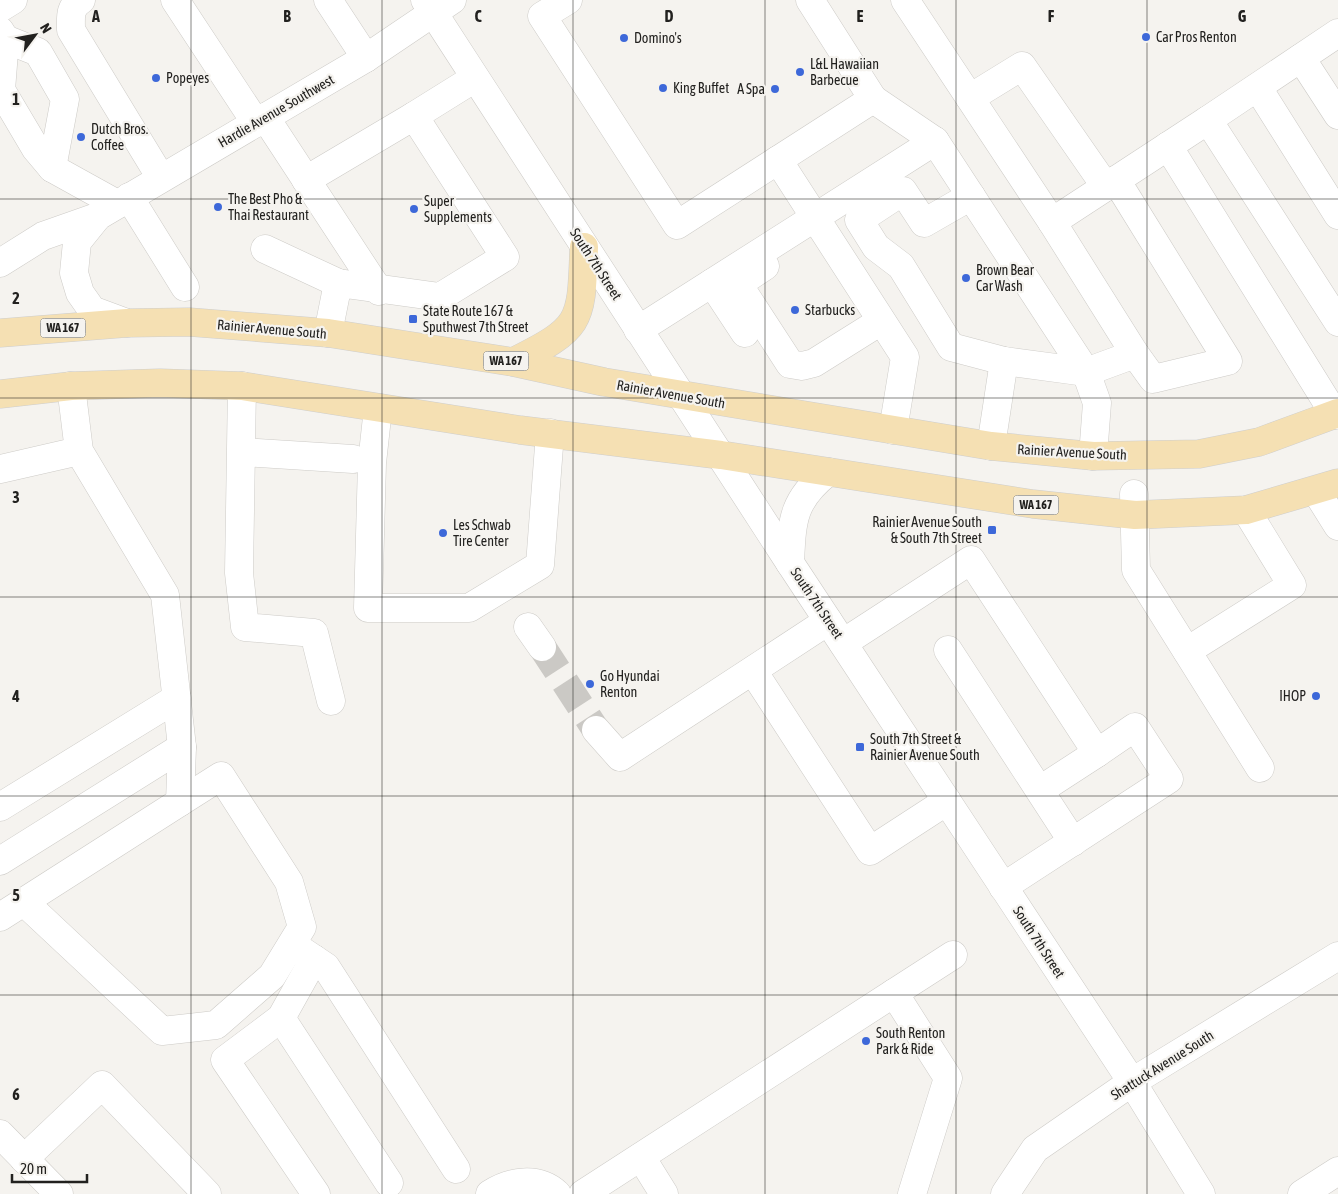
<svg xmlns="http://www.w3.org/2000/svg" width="1338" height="1194" font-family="'Asap Condensed',sans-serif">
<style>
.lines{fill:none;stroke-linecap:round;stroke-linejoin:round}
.minor-tunnel{stroke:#cbc9c5;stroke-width:28;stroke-dasharray:28 14;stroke-linecap:butt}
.minor-casing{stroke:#cdcbc7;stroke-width:29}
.major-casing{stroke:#cecece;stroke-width:29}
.minor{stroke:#fff;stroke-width:28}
.major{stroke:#f5e0b3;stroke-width:28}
.grid{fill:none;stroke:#22211f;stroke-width:1;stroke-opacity:0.55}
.poi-dot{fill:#3d68d9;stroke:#f5f3ef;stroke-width:2}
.labels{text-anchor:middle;stroke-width:4.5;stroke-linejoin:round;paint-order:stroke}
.shield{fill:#f5f3ef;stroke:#61605d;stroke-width:1}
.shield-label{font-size:12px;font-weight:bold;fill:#22211f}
.poi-label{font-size:14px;fill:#22211f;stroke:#f5f3ef;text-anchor:start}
.street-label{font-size:14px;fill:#22211f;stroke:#f5f3ef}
.grid-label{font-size:16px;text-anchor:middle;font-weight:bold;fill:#22211f;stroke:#f5f3ef;stroke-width:4.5;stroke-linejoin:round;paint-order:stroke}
</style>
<rect width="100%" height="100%" fill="#f5f3ef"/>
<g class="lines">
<polyline class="minor-tunnel" points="542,647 596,730"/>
<g class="minor-casing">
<g id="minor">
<path d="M 81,0 C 69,8 71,17 71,30 L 161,178"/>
<polyline points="175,0 256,123"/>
<polyline points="328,0 366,58"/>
<polyline points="425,0 790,563 1132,1082 1201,1194"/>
<polyline points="568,0 542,16 677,225 873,99 810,0"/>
<polyline points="905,0 1052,222"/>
<polyline points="0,8 13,0"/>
<polyline points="0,31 5,39 1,90 36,149 52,168 117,204"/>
<polyline points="1338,33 1208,120 1338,322"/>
<polyline points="5,39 38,52 65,99 52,168"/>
<polyline points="1301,58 1338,115"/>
<polyline points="1258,88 1338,215"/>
<polyline points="970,98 1022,66 1106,187"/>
<polyline points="873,99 935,141"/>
<polyline points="414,116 475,78"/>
<polyline points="265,117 379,291"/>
<polyline points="1168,146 1335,415"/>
<polyline points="778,160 905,357 893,430"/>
<polyline points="306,180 414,116 505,257 440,297 338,283 328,333"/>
<polyline points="1116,180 1228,361 1153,379 1135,354"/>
<polyline points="971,196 924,223 903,191 859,220 876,247 901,266 951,347 1004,361"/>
<polyline points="129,197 185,287"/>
<polyline points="265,249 338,283"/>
<polyline points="0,263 43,236 97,217"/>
<polyline points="765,266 738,284 790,364 802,366 814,363 881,321"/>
<polyline points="712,283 745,333"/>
<polyline points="127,323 92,310 80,293 74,273 77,242 98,216 366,58 452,0"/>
<polyline points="638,330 935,141 1086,372"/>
<polyline points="242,386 239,573 245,627 314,633 331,701"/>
<polyline points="378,408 372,463 368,608 469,608 540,565 550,433"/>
<polyline points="991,446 1004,361 1086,372"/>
<polyline points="242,452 353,459"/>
<polyline points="1093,456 1097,403 1086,372 1135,354 1052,222 1208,120"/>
<polyline points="0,469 79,451"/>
<polyline points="1316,491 1338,526"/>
<polyline points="1134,494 1136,570 1260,768"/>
<path d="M 790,563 C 792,521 792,500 828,472"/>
<polyline points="528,627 542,647"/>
<polyline points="843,643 971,560 1097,753 1135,727 1169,779 1003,887"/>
<polyline points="948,650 1073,842"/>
<polyline points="1187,651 1292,585 1246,510"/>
<polyline points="753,671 870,851 947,801"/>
<polyline points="596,730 620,757 828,621"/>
<polyline points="1040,790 1097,753"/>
<polyline points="0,807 177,698"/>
<polyline points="0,861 182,747"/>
<polyline points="24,902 162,1031 216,1025 272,976 302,927 289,882 221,776 180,802"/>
<polyline points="0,917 180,802 182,747 165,595 79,451 71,386"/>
<polyline points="299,949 326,967 456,1169"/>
<polyline points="314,959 281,1018 225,1060 316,1194"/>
<polyline points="894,993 953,955"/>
<polyline points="281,1018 389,1183"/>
<polyline points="0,1134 59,1194"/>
<polyline points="641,1157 664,1194"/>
<polyline points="24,1159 102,1085 207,1194"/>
<path d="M 490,1194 C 510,1181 538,1176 557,1194"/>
<polyline points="583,1194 894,993 948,1078 912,1194"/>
<polyline points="1005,1194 1035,1149 1132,1082 1338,956"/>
<polyline points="1302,1194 1338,1171"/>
</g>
</g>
<g class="major-casing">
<g id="major">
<polyline points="0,333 127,323 189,322 328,333 513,362 604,382 991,446 1093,456 1199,454 1259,442 1338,413"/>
<path d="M 513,362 C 583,327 581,323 584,247"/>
<polyline points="0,394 71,386 160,383 242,386 520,430 721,455 1033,504 1135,515 1246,510 1338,483"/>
</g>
</g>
<use href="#minor" class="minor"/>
<use href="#major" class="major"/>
</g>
<path class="grid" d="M 191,0 L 191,1194M 382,0 L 382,1194M 573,0 L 573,1194M 765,0 L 765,1194M 956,0 L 956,1194M 1147,0 L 1147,1194M 0,199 L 1338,199M 0,398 L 1338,398M 0,597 L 1338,597M 0,796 L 1338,796M 0,995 L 1338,995"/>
<g class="poi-dot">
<circle cx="1146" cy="37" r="5"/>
<circle cx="624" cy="38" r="5"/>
<circle cx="800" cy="72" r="5"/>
<circle cx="156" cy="78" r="5"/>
<circle cx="663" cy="88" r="5"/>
<circle cx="775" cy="89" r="5"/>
<circle cx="81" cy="137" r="5"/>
<circle cx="218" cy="207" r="5"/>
<circle cx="414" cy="209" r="5"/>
<circle cx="966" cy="278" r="5"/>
<circle cx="795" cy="310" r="5"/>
<rect x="408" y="314" width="10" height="10" rx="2.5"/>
<rect x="987" y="525" width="10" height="10" rx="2.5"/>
<circle cx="443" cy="533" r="5"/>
<circle cx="590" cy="684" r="5"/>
<circle cx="1316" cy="696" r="5"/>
<rect x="855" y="742" width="10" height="10" rx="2.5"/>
<circle cx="866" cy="1041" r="5"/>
</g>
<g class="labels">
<g class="shield">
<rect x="40.5" y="318.5" width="45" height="19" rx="4"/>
<rect x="483.5" y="351.5" width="45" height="19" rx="4"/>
<rect x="1013.5" y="495.5" width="45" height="19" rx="4"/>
</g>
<g class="shield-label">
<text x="63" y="332">WA 167</text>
<text x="506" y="365">WA 167</text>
<text x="1036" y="509">WA 167</text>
</g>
<g class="poi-label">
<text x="1156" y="42">Car Pros Renton</text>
<text x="634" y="43">Domino's</text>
<text x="810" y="69">L&amp;L Hawaiian<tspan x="810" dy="16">Barbecue</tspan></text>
<text x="166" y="83">Popeyes</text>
<text x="673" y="93">King Buffet</text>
<text x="765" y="94" text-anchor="end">A Spa</text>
<text x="91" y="134">Dutch Bros.<tspan x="91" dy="16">Coffee</tspan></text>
<text x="228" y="204">The Best Pho &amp;<tspan x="228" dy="16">Thai Restaurant</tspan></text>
<text x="424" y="206">Super<tspan x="424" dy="16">Supplements</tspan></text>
<text x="976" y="275">Brown Bear<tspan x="976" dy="16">Car Wash</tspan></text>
<text x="805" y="315">Starbucks</text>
<text x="423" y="316">State Route 167 &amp;<tspan x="423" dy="16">Sputhwest 7th Street</tspan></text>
<text x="982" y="527" text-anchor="end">Rainier Avenue South<tspan x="982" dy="16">&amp; South 7th Street</tspan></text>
<text x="453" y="530">Les Schwab<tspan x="453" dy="16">Tire Center</tspan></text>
<text x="600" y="681">Go Hyundai<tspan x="600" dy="16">Renton</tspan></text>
<text x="1306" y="701" text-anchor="end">IHOP</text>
<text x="870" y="744">South 7th Street &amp;<tspan x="870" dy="16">Rainier Avenue South</tspan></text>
<text x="876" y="1038">South Renton<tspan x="876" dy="16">Park &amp; Ride</tspan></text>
</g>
<g class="street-label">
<text transform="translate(276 111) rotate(-30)" y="5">Hardie Avenue Southwest</text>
<text transform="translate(596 264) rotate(57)" y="5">South 7th Street</text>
<text transform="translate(272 329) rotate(5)" y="5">Rainier Avenue South</text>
<text transform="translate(671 394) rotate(10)" y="5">Rainier Avenue South</text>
<text transform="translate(1072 452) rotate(3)" y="5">Rainier Avenue South</text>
<text transform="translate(817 603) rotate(56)" y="5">South 7th Street</text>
<text transform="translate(1039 942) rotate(57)" y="5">South 7th Street</text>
<text transform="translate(1162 1065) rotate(-32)" y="5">Shattuck Avenue South</text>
</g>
</g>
<g class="grid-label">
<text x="96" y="22">A</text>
<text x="287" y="22">B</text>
<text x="478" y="22">C</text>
<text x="669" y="22">D</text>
<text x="860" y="22">E</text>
<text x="1051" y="22">F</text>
<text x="1242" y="22">G</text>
<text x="16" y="105">1</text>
<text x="16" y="304">2</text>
<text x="16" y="503">3</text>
<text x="16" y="702">4</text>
<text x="16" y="901">5</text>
<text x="16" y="1100">6</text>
</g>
<g transform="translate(35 35) rotate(58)" stroke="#f5f3ef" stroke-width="4" paint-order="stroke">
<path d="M0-4L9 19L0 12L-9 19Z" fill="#22211f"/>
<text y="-8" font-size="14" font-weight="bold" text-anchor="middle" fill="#22211f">N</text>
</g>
<path d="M12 1174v8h75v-8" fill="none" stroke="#22211f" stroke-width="2.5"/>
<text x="20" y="1174" font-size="15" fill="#22211f" stroke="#f5f3ef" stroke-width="4" paint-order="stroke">20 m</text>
</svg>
